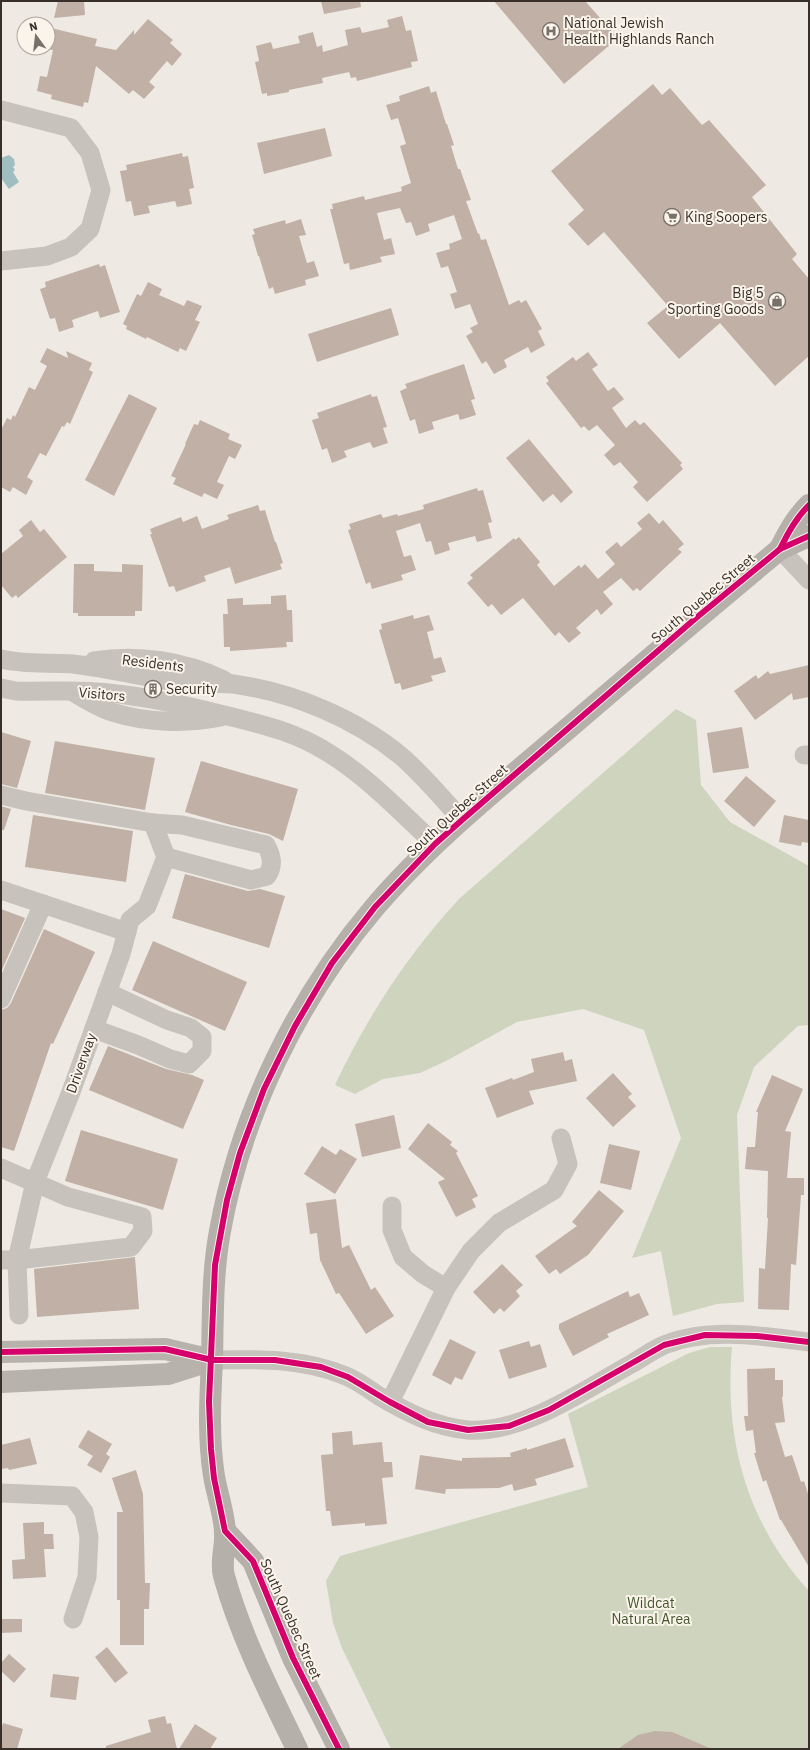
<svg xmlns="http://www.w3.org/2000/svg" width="810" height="1750" font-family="'IBM Plex Sans',sans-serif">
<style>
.green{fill:#ced4be}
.water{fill:#a0bdbf}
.building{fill:#c1b0a5}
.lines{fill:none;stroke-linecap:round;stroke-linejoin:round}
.street{stroke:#c7c2bc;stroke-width:19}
.secondary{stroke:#b8b2ad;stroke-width:22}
.primary{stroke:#b6b0ab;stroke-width:22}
.cycleway-casing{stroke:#faf4eb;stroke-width:8}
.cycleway{stroke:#d6006c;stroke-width:6}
.labels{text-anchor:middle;stroke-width:4;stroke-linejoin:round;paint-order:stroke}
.poi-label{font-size:14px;fill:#382f2a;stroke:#faf4eb;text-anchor:start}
.street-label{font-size:14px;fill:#382f2a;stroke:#faf4eb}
.park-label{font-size:14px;fill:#45562e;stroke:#faf4eb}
</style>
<rect width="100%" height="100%" fill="#eeeae3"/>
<g class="green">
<path d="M 676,709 L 696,720 L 701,785 L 730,822 L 809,866 L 809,1025 L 798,1026 L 754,1067 L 737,1115 L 744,1302 L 717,1304 L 673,1316 L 661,1251 L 632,1258 L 681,1138 L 644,1030 L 583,1009 L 517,1022 L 446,1061 L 420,1073 L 383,1079 L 355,1094 L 335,1085 C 367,1017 408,954 459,899 Z"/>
<path d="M 710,1347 L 732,1347 C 724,1438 746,1522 809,1591 L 809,1749 L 391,1749 L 342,1648 L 333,1623 L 326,1581 L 340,1556 L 588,1487 L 568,1414 L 689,1353 Z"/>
</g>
<polygon class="water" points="9,155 14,159 15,165 13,167 15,170 13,172 19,182 9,189 1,178 1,158"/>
<g class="building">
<polygon points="58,1 84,1 85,15 54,18"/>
<polygon points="321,1 360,1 361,7 324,14"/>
<polygon points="494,1 585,1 618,38 564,84"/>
<polygon points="402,16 406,31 411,30 418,61 411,62 412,67 357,81 356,77 351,78 349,72 322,78 323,83 289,90 289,92 267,96 267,93 262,94 255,62 259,61 256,46 271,42 273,49 300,43 298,36 313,32 317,47 322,45 323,52 348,45 345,30 360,27 362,33 389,27 387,20"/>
<polygon points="148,19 173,40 170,43 182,54 172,66 167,61 149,82 155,87 144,99 133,90 129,94 96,66 88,103 84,102 83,107 51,99 52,95 37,91 40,76 47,77 53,50 46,49 48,48 51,28 97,39 95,46 116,50 134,30 134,35"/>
<polygon points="653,84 662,95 670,88 702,125 709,120 766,185 752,197 797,254 792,259 809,279 809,356 775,386 720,323 679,359 647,323 668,306 604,232 588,246 568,224 584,210 551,171"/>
<polygon points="429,86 431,93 436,91 446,124 447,124 454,145 451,146 458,169 460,169 471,200 466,201 478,234 479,233 481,240 486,239 509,305 519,300 521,303 526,300 542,329 538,331 545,345 531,353 528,347 504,360 507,367 494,374 486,361 482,364 466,336 473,332 470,328 478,324 470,304 455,309 450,294 457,292 448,266 441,268 436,253 450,249 449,244 462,239 454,215 428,224 430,231 416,236 411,222 406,223 400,208 377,213 384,240 391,238 395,254 380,257 382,262 350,270 349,263 344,264 330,209 333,209 332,204 364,196 365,200 402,191 401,187 411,183 400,146 406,144 398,118 391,120 386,105 400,101 399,96"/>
<polygon points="325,128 332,156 264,174 257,143"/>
<polygon points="182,153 183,157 188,156 194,188 189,189 192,204 177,207 175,201 148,206 150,213 134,216 131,201 126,202 120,171 127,170 126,165"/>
<polygon points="301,219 306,235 299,236 307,263 314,261 319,276 305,280 306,285 275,294 273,287 269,289 259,256 258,256 252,235 255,234 253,229 285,220 286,224"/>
<polygon points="99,264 100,267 105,265 120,312 100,318 98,311 72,320 74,327 59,332 55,318 50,319 40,289 46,287 45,282"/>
<polygon points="148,282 162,289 159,295 184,306 187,300 202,306 195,320 200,322 186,351 180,348 178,352 147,337 146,339 126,329 127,326 123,324 137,294 141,296"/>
<polygon points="391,308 399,335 317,362 308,334"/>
<polygon points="47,348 68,358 66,351 92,363 89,370 93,372 70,424 67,422 64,427 62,426 46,456 40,453 27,477 33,481 26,495 13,487 10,492 1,487 1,430 7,418 11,420 13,415 15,417 29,387 35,390 47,366 40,362"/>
<polygon points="588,352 598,365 592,369 608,391 614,387 624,399 612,408 626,428 635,420 640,425 644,422 682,463 680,465 683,469 647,502 633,487 638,482 620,462 614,466 604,455 615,445 597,425 589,431 584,426 581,428 546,383 549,381 546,377 573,357 576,361"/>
<polygon points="464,364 475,399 471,400 476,415 460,420 458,414 432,422 434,429 419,434 415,419 410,421 400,391 407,388 405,384"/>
<polygon points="129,394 157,408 114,496 85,480"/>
<polygon points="371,394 372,397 377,396 387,427 383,428 388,443 373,448 370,442 344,451 347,457 332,463 327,448 322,450 312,420 319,418 317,413"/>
<polygon points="200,420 230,434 228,439 242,445 235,459 229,456 217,482 224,485 217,499 204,493 202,497 173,484 176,478 171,476 186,444 185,444 194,424 198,425"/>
<polygon points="529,439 573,492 561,503 553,494 543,502 506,458"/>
<polygon points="477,488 478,491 483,490 492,522 488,523 492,538 477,542 475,536 448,543 450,550 435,555 431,541 426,542 420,523 396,531 404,557 411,555 416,570 401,575 403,580 372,589 370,582 366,584 348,530 351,529 349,524 381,514 383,518 397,514 398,516 424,509 423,505"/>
<polygon points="258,505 260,511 265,510 275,542 276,542 283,563 280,564 282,569 235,584 230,567 204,576 206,581 176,592 174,586 169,587 150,534 152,534 150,529 181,517 183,522 197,516 202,529 229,519 227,515"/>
<polygon points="649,513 659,524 663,520 684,544 678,549 682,552 640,591 637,588 633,591 621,578 603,592 613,604 601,615 597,609 576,628 581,633 569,643 559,632 555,636 523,598 501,615 492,604 488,607 467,583 473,578 470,575 514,538 515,540 519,537 540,562 537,565 554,586 579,565 581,568 585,564 598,579 615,564 605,552 617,542 621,547 642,529 637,523"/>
<polygon points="31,520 40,532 44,529 67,557 18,598 16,595 12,598 1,585 1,554 23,536 19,530"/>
<polygon points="74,564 94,564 94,571 122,572 122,564 143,565 142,611 135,611 135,616 78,616 78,613 73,613"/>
<polygon points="286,595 287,610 292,610 293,642 286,642 287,647 230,651 230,647 224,647 223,614 228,614 227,599 243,598 243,605 271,604 271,596"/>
<polygon points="413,615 414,619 429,615 434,630 427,632 434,659 441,657 446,672 431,676 433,681 402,690 400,683 395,684 379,630 382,629 381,624"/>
<polygon points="809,665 809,697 793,700 792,693 755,720 734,691 756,675 758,679 768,671 770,674"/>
<polygon points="742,727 749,768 713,773 707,733"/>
<polygon points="1,732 31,741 17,788 1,784"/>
<polygon points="55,741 155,758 145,810 45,793"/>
<polygon points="201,761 298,789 283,841 269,834 231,825 185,812"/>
<polygon points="746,776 776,801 754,827 724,801"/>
<polygon points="1,806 11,809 4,830 1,830"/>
<polygon points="33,815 133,831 126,882 25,867"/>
<polygon points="784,815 809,820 809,843 802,842 801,846 779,842"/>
<polygon points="185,874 248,891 260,889 285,896 269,948 172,918"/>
<polygon points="1,909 25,918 1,972"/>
<polygon points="44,929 95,952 53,1044 51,1043 14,1151 1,1147 1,1010 7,1008 11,1003"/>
<polygon points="153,941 247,982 225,1031 132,990"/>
<polygon points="108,1046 166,1069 192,1075 204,1080 183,1129 89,1090"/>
<polygon points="563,1052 565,1061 572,1059 577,1081 529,1091 534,1104 497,1118 485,1088 512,1078 513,1080 534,1072 531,1059"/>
<polygon points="613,1073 632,1094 628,1097 636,1106 613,1127 586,1098"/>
<polygon points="772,1075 803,1089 785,1131 791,1132 787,1178 804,1178 804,1195 801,1195 796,1265 791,1264 789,1310 758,1309 759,1268 765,1269 768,1218 767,1218 768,1171 745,1169 747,1147 755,1147 758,1112 756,1112"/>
<polygon points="394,1115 401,1148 362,1157 355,1124"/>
<polygon points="428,1123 452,1142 450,1145 458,1151 456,1153 478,1196 472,1199 476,1207 456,1217 438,1182 445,1179 408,1149"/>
<polygon points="81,1130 178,1159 163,1210 65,1181"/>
<polygon points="609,1144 640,1151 631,1190 600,1183"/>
<polygon points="322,1146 336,1155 340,1149 357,1159 335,1194 304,1174"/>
<polygon points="599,1190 624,1211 588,1255 560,1274 556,1269 549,1274 535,1256 577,1226 572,1222"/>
<polygon points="336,1199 342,1248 349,1245 371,1290 375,1287 394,1316 366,1334 339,1293 336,1294 320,1260 317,1233 310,1234 306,1203"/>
<polygon points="135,1257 139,1309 37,1317 34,1269"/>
<polygon points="502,1264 523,1285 516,1291 520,1296 504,1312 500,1308 494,1314 473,1292"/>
<polygon points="628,1291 630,1297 639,1293 649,1315 607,1334 609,1337 573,1356 559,1329 559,1324"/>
<polygon points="450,1339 476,1352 462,1380 455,1377 451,1385 432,1375"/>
<polygon points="529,1341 531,1347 540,1344 547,1367 509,1379 499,1350"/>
<polygon points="775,1368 775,1380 783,1380 783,1397 782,1397 785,1422 775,1423 785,1457 792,1455 801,1482 804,1481 809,1497 809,1567 781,1520 780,1520 766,1480 763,1482 754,1453 756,1453 753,1430 746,1431 744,1416 748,1416 747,1369"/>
<polygon points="88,1430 112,1444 106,1454 110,1457 101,1473 87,1465 93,1456 78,1447"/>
<polygon points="352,1431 353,1445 382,1442 384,1462 392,1462 393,1477 382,1478 387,1524 365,1526 365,1523 332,1526 330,1511 326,1511 321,1455 333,1454 332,1433"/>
<polygon points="30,1438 37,1464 9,1470 8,1468 1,1469 1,1445"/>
<polygon points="565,1438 574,1467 535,1479 537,1485 514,1491 512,1484 499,1488 446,1489 445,1494 415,1489 420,1455 462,1461 462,1458 511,1457 510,1453 527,1448 527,1450"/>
<polygon points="136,1470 143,1494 145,1583 150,1583 149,1609 144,1609 144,1645 120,1645 120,1600 117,1600 117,1512 123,1512 112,1478"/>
<polygon points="44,1522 44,1534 53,1534 54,1549 44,1549 46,1577 13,1579 12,1560 25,1559 23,1523"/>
<polygon points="1,1619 22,1619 22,1632 1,1633"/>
<polygon points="107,1647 128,1673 115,1683 95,1657"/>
<polygon points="9,1654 26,1669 14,1683 1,1671 1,1663"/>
<polygon points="53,1674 79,1677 76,1700 50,1697"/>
<polygon points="165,1716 167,1724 171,1723 177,1749 106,1749 106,1746 151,1732 148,1720"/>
<polygon points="3,1723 23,1729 17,1749 1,1749 1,1731"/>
<polygon points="195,1724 217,1738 210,1749 179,1749"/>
<polygon points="655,1731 672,1732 712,1749 618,1749 638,1735"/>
</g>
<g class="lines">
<g class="street">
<polyline points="1,110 71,128 90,153 101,190 90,229 71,247 47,256 1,261"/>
<polyline points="780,549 809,580"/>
<path d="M 1,659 C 25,665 49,662 73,664 C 107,668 139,676 172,681 C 181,682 190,683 199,684 C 210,684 222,683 233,684 C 292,692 355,718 401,756 C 423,775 442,798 462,820"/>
<path d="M 94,661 C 138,654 184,661 224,680"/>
<path d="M 1,688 L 16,691 C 47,692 78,689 109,693 C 150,697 189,706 228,716 C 264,725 295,732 327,752 C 367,776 401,813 435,844"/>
<path d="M 76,694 C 87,700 99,708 112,712 C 146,723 186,724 221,717"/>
<polyline points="804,755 809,755"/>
<path d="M 1,795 L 26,801 L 153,823 L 182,825 L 266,845 C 272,856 274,865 267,876 L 251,880 L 166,857"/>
<polyline points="1,890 127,932"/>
<polyline points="1,999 43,904"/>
<polyline points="94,1029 138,1045 170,1059 189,1064 202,1051 202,1037 191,1028 167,1020 107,992"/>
<polyline points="1,1168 68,1197 142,1217 143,1231 131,1247 17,1260 1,1260"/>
<polyline points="392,1206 392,1230 403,1257 423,1274 446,1288"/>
<polyline points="19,1315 17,1260 35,1182 71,1092 121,954 130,920 147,906 166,857 153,823"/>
<path d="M 212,1360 C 258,1359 303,1358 346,1376 C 358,1381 369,1389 379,1396 C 406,1412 435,1427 468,1430 C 523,1434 586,1389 633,1363 C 643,1357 653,1350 664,1345 C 710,1327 761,1336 809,1342"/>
<polyline points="390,1402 446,1288 471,1251 499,1223 554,1190 568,1164 561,1138"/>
<polyline points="1,1493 72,1496 84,1512 89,1537 87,1577 73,1619"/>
</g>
<g class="secondary">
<polyline points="1,1352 165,1349 212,1360"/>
<polyline points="1,1382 168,1374 212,1360"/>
</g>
<g class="primary">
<path d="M 780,549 C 788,533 796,518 809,505"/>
<polyline points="225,1531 253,1561 293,1658 339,1749"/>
<path d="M 297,1749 C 270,1693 241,1637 224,1576 C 220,1562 226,1547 225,1533 C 225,1517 217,1494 214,1476 C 208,1438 210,1400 212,1361 C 213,1317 212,1274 220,1231 C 241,1114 297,999 374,908 C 430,842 499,787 565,731 C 636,670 708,609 780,549 L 809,536"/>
</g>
<g class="cycleway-casing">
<g id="cycleway">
<path d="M 780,549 C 788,533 796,518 809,505"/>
<polyline points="1,1352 165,1349 212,1360 275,1360 321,1367 348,1377 390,1402 428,1422 468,1430 509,1426 549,1410 664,1345 705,1335 757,1336 809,1342"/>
<polyline points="339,1749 293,1658 253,1561 225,1531 214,1478 211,1449 209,1402 215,1265 227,1200 240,1153 264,1089 295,1026 332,963 375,907 435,844 462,820 696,618 780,549 809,536"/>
</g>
</g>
<use href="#cycleway" class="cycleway"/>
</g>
<defs>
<g id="hospital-ring" transform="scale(0.9)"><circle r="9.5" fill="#faf4eb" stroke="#78706b" stroke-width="1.5"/><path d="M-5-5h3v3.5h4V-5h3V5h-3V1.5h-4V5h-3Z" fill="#78706b"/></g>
<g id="supermarket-ring" transform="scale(0.9)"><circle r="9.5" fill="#faf4eb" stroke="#78706b" stroke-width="1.5"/><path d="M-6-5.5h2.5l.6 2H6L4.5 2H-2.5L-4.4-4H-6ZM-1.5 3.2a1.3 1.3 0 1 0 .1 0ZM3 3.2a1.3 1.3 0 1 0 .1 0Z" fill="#78706b"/></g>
<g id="shop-ring" transform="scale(0.9)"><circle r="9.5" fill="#faf4eb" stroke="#78706b" stroke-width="1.5"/><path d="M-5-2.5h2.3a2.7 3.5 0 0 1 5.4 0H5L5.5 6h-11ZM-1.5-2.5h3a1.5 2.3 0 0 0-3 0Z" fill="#78706b"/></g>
<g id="building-ring" transform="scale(0.9)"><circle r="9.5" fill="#faf4eb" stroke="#78706b" stroke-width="1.5"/><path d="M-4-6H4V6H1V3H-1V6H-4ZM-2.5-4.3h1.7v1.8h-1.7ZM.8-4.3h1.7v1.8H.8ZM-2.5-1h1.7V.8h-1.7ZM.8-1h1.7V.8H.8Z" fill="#78706b"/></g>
</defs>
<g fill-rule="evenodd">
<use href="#hospital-ring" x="551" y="31"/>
<use href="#supermarket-ring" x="672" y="217"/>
<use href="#shop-ring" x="777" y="301"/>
<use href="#building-ring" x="153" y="689"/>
</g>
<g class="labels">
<g class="poi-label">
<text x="564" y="28">National Jewish<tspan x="564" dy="16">Health Highlands Ranch</tspan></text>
<text x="685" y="222">King Soopers</text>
<text x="764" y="298" text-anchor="end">Big 5<tspan x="764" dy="16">Sporting Goods</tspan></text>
<text x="166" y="694">Security</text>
</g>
<g class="street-label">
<text transform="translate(703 598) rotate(-40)" y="5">South Quebec Street</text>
<text transform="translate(153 663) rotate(7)" y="5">Residents</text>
<text transform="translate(102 694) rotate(5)" y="5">Visitors</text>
<text transform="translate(457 810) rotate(-42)" y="5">South Quebec Street</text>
<text transform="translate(81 1063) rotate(-70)" y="5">Driverway</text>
<text transform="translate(291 1619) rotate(66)" y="5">South Quebec Street</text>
</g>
<g class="park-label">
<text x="651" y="1608">Wildcat<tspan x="651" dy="16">Natural Area</tspan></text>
</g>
</g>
<rect width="810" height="1750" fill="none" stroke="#382f2a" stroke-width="4"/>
<g transform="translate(36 36) rotate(345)"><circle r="19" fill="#faf4eb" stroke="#aca59e"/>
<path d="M0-3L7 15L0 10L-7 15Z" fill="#78706b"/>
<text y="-6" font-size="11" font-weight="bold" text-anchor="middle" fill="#382f2a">N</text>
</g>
</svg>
